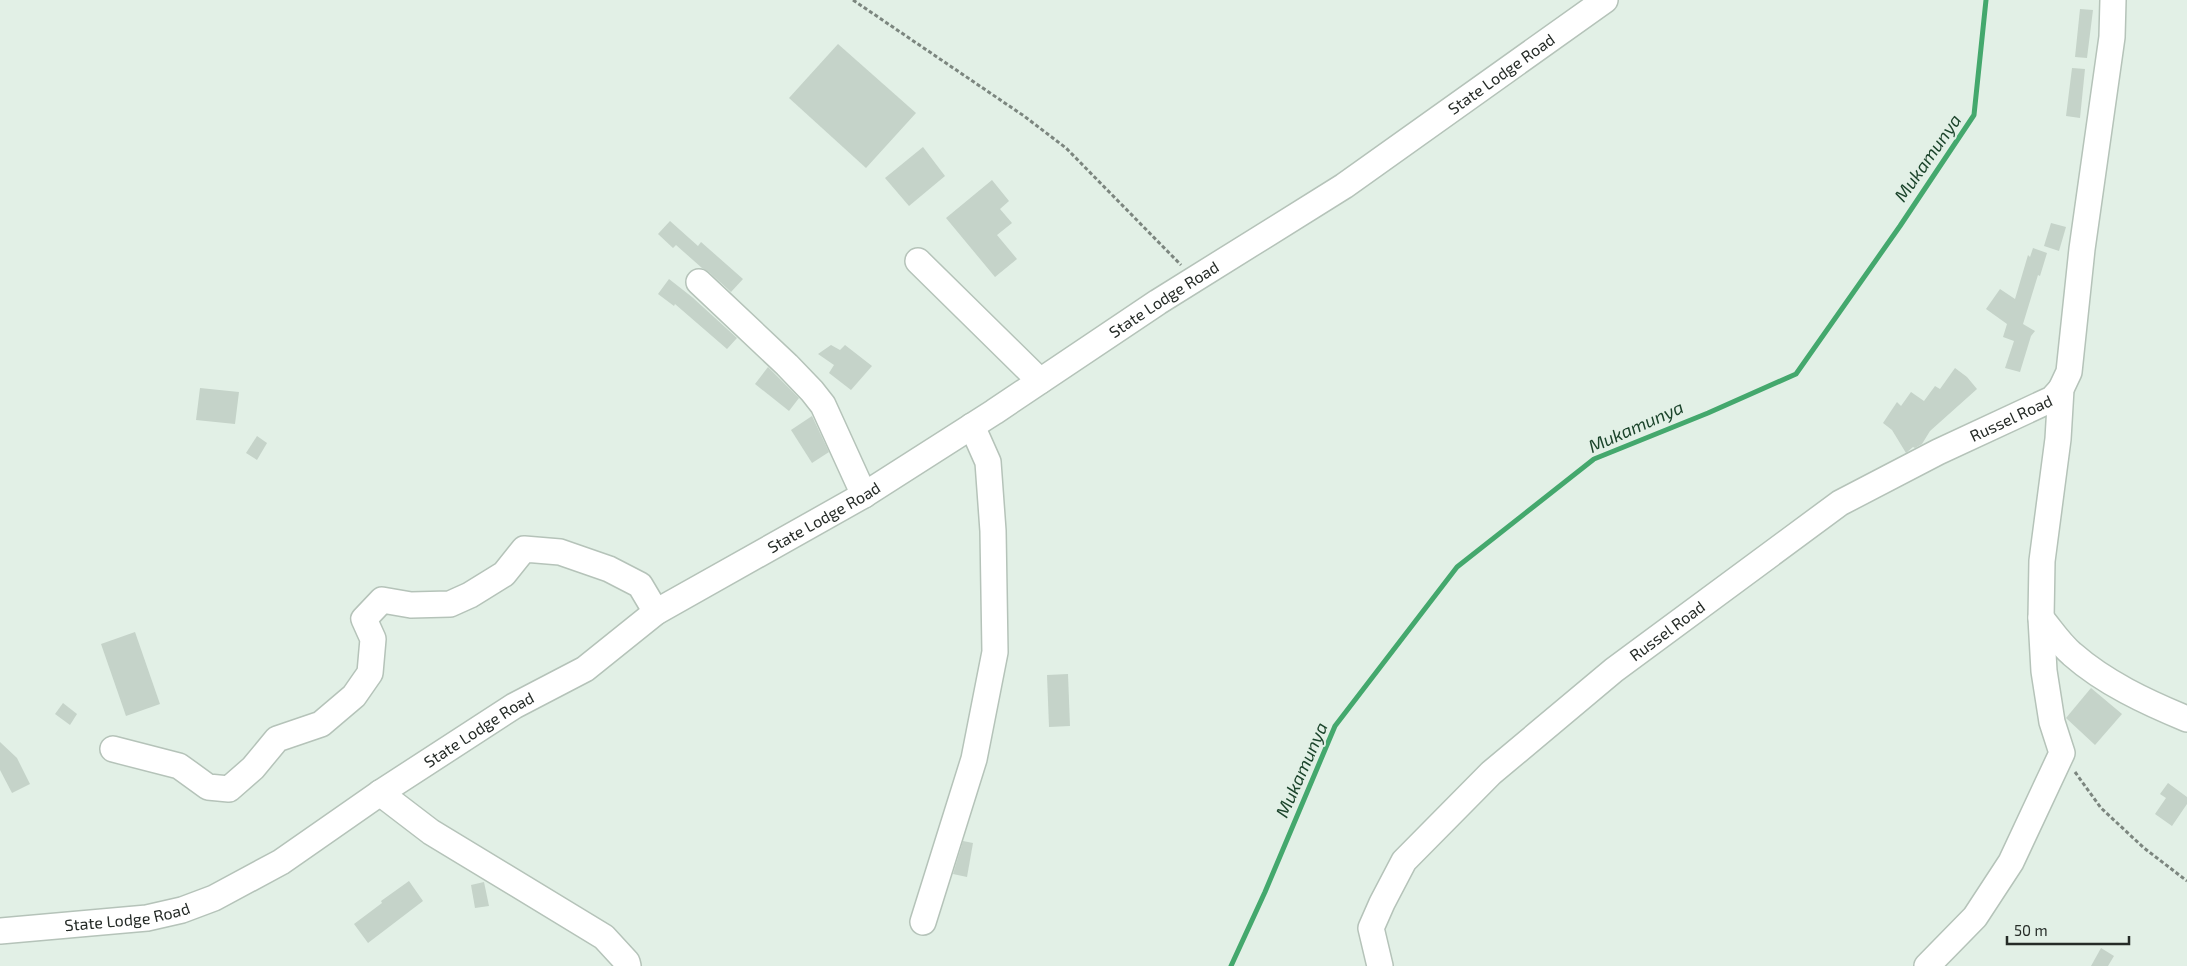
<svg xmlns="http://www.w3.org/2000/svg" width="2187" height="966" font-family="'Exo 2',sans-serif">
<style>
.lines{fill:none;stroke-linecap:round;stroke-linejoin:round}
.stream{stroke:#44a86d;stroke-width:5}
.building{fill:#c5d3c9}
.minor-casing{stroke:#b5c3b9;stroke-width:28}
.path{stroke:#7c867f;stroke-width:3;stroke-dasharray:4 2.5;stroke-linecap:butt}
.minor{stroke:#fff;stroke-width:25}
.labels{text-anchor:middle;stroke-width:4;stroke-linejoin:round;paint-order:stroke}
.street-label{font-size:16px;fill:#252b27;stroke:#e2f0e6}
.water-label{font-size:18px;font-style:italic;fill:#1b442b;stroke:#e2f0e6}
</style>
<rect width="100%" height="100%" fill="#e2f0e6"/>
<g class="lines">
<polyline class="stream" points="1231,966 1265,892 1335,726 1457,567 1594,459 1708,413 1796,374 1900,226 1974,115 1986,0"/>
</g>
<g class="building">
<polygon points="2080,9 2093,10 2087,58 2075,57"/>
<polygon points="838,44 916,113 866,168 789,98"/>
<polygon points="2072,68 2085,69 2080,118 2066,116"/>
<polygon points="923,147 945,176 909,206 885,178"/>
<polygon points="992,180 1009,201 1000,209 1012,223 997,235 1017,259 995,277 946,218"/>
<polygon points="670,221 698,246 701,242 743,279 731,292 709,272 702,268 676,245 673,248 658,234"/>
<polygon points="2051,223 2066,227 2059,251 2044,246"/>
<polygon points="2033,248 2047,253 2040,276 2038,275 2023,324 2035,331 2031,336 2020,372 2005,368 2014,341 2003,337 2007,324 1986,309 2000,289 2015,299 2028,255 2030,257"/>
<polygon points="669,279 692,297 737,338 727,349 675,304 674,306 658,294"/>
<polygon points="831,345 840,350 845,345 872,366 851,390 829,373 834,365 818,354"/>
<polygon points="768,367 799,398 789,411 755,384"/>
<polygon points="1955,368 1967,377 1977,389 1930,431 1922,444 1915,448 1913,447 1906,453 1892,430 1883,423 1897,402 1901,406 1911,392 1924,401 1935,386 1940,389"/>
<polygon points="200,388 239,392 235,424 196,420"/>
<polygon points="812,416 829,452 812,463 791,430"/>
<polygon points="257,436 267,443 257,460 246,453"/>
<polygon points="135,632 160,704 126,716 101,644"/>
<polygon points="1068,674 1070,726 1049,727 1047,675"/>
<polygon points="2091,688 2122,714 2095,745 2066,718"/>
<polygon points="63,703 77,714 70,725 55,714"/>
<polygon points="0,742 17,758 30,784 12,793 0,770"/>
<polygon points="2168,783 2187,797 2187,804 2172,826 2155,814 2166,798 2160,794"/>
<polygon points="963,841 973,843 967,877 953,874"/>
<polygon points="409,881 423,901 368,943 354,924 382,903 381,901"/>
<polygon points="484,882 489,906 475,908 471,885"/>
<polygon points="2101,948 2114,956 2108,966 2091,966"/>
</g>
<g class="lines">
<g class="minor-casing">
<g id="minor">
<polyline points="918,261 1040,381"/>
<polyline points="699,282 787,365 812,391 823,405 864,495"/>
<path d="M 2041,618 C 2051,630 2060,644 2072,654 C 2105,683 2146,702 2187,719"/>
<polyline points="113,749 179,766 208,787 229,789 253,768 277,739 321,724 354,696 370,673 373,639 364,619 382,600 411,605 450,604 470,595 504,574 524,549 560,552 609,569 640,585 656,612"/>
<polyline points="380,793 431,832 604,937 627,962 628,966"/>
<polyline points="923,922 974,759 995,652 993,531 988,462 972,426"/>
<path id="s1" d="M 0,931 L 147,918 L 182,910 L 214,898 L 281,862 L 380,793 L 514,706 L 585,669 L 656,612 L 864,495 L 994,412 L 1158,302 L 1344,186 L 1605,0"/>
<path id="s2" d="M 1380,966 L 1371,928 L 1382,903 L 1404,861 L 1491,773 L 1614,670 L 1840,503 L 1938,452 L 2052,399 L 2061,389"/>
<polyline points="1927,966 1975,917 2011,862 2062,753 2052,722 2044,671 2041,618 2042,561 2058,439 2061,389 2069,372 2082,249 2112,37 2113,0"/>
</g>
</g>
<g class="path">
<polyline points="853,0 1024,116 1066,148 1181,265"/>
<polyline points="2075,772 2101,808 2144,848 2187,881"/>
</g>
<use href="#minor" class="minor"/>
</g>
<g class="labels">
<g class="street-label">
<text dy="6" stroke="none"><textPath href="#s1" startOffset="1748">State Lodge Road</textPath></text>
<text dy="6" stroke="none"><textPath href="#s1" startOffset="1342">State Lodge Road</textPath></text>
<text dy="6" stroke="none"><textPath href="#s2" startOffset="870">Russel Road</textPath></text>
<text dy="6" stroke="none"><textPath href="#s1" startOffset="938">State Lodge Road</textPath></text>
<text dy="6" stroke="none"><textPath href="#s2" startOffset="464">Russel Road</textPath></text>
<text dy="6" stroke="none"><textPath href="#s1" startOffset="532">State Lodge Road</textPath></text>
<text dy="6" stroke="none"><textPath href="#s1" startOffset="128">State Lodge Road</textPath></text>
</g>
<g class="water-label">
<text transform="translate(1928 158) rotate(-55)" y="6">Mukamunya</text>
<text transform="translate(1636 427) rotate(-24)" y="6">Mukamunya</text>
<text transform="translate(1302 770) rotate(-66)" y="6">Mukamunya</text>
</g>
</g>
<path d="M2007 936v8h122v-8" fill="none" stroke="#252b27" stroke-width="2.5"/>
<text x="2014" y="936" font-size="15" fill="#252b27" stroke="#e2f0e6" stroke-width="4" paint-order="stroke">50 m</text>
</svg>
